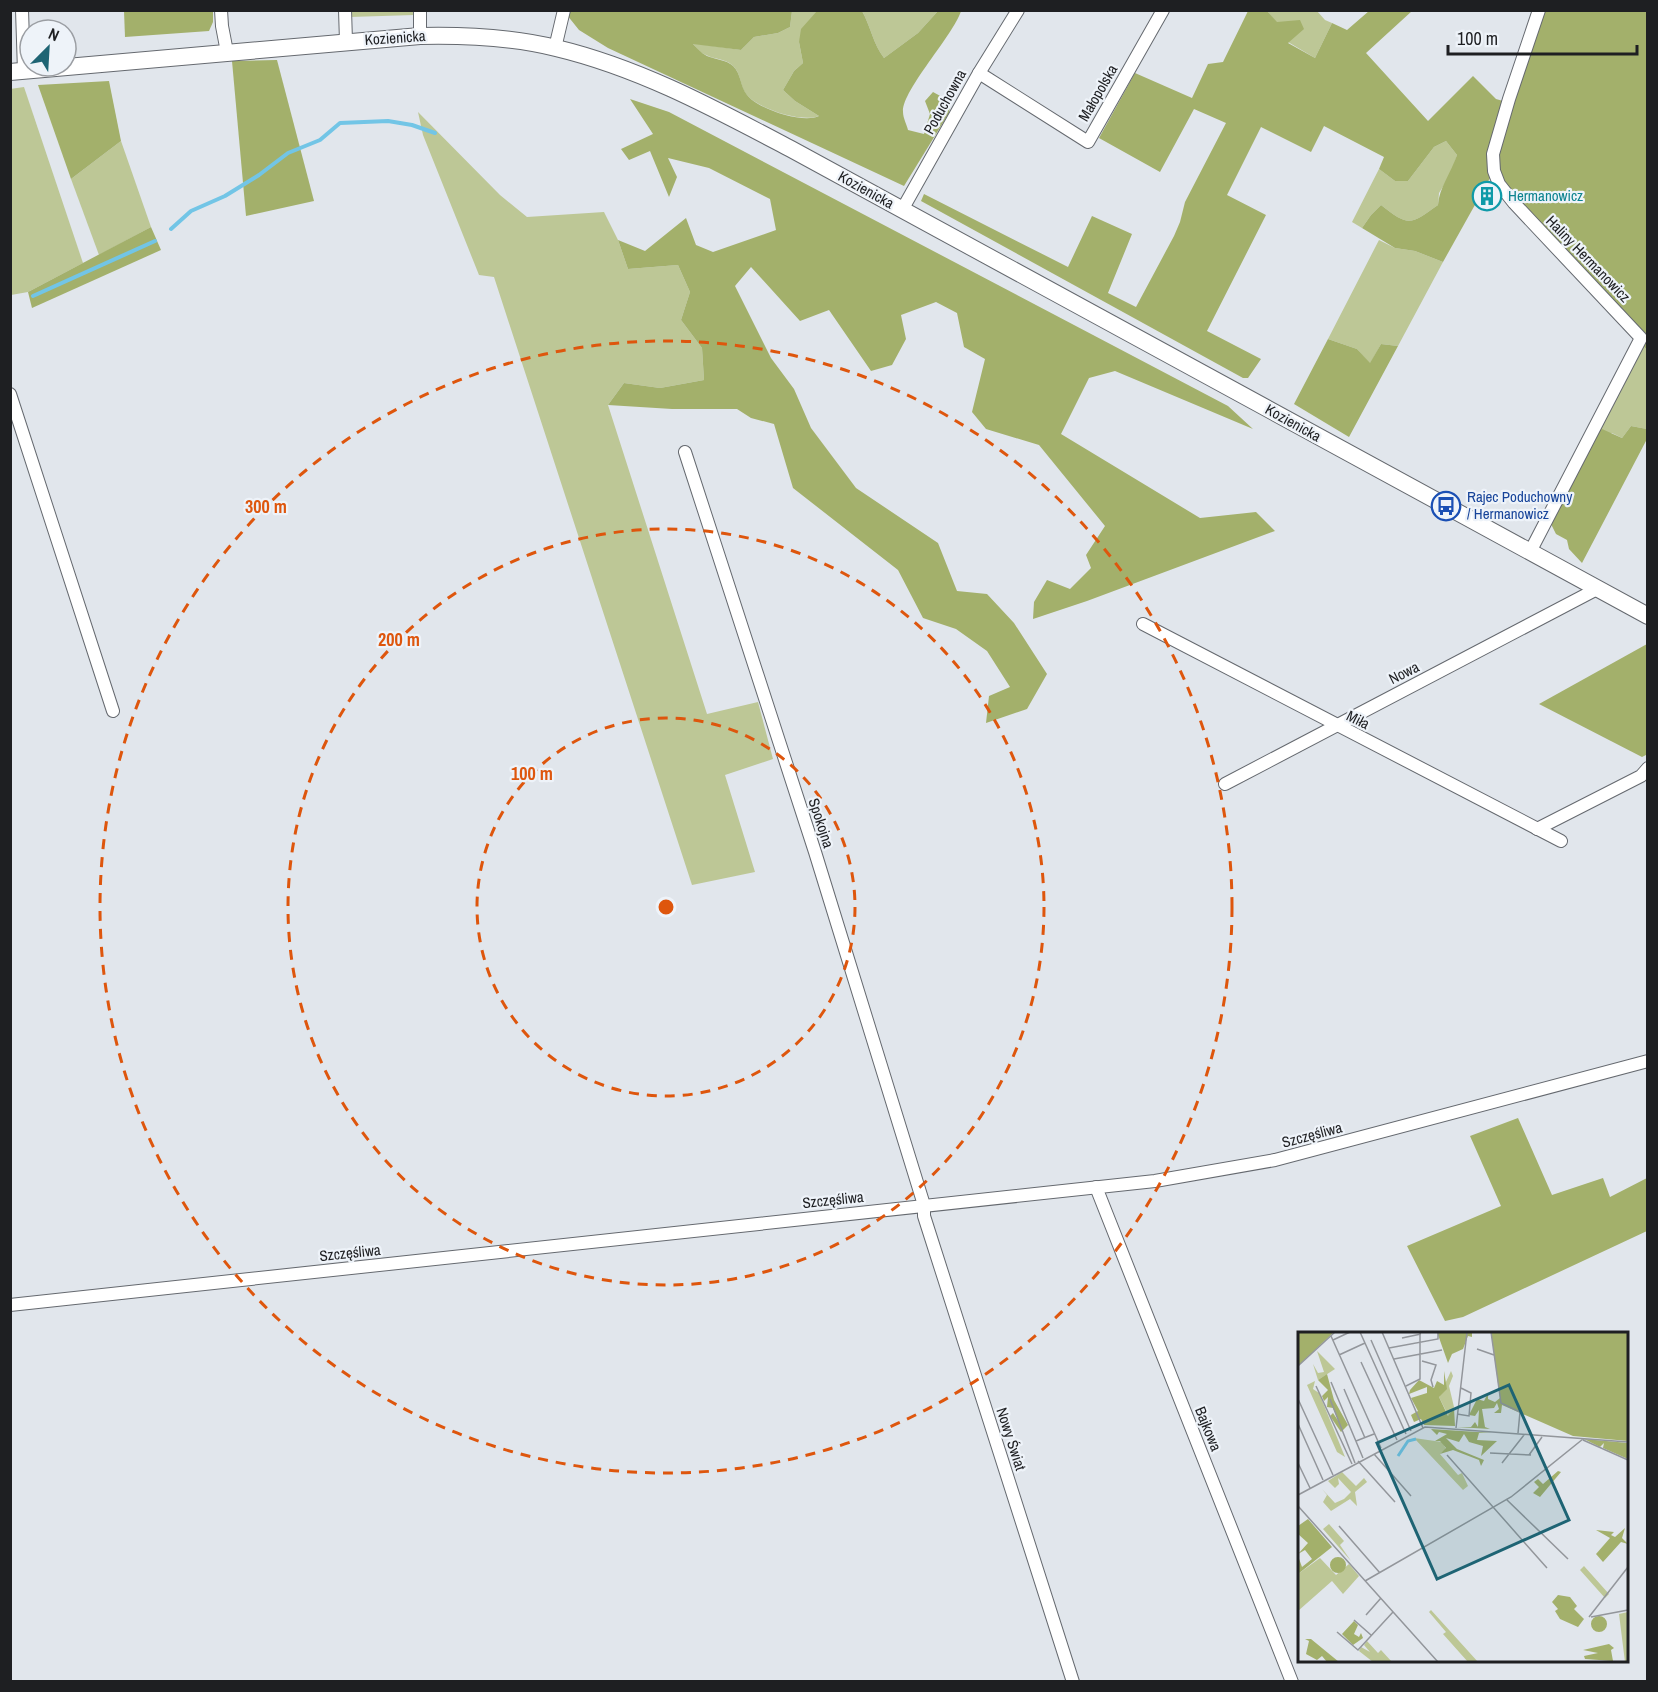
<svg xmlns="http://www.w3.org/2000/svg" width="1658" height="1692" font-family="'Archivo Narrow',sans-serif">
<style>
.green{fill:#bdc796}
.forest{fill:#a3b06b}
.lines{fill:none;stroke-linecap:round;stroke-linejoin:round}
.stream{stroke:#72c5e6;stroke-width:4}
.minor-casing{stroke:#65696f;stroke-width:14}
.secondary-casing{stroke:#65696f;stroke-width:18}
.minor{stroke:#fff;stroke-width:12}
.secondary{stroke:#fff;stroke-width:16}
.ring{fill:none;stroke:#de560d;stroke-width:3;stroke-dasharray:10 8}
.labels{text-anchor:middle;stroke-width:4.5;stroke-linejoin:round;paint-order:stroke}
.street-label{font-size:15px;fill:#1e1f22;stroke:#eef3f9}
.culture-label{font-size:15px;fill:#0d838f;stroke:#eef3f9;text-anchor:start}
.transit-label{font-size:15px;fill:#164399;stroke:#eef3f9;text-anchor:start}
.inset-river{fill:none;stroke:#72c5e6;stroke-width:3}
.inset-road{fill:none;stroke:#93969b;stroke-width:1.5}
.view{fill:#1e6474;fill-opacity:0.15;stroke:#1e6474;stroke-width:3}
.inset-edge{fill:none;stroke:#1e1f22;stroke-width:3}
.centre{fill:#de560d;stroke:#eef3f9;stroke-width:3}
.ring-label{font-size:18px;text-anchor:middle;font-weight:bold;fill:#de560d;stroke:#eef3f9;stroke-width:4.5;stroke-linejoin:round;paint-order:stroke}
</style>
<rect width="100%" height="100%" fill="#e1e6ec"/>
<g class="green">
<polygon points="350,11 414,11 414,15 350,17"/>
<path d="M 792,11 L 817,11 L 799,42 L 803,63 L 794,71 L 783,90 L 795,101 L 819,116 C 802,123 758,109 746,94 C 740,86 741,72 732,65 C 726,59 713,59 706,55 C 700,53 696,47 692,43 L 741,50 L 754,37 L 778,33 L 790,27 Z"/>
<path d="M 862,11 L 938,11 L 918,33 L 884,58 C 873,44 871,27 862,11 Z"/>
<polygon points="1267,11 1317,11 1325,20 1332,23 1315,58 1288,42 1277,23"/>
<polygon points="24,87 83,263 28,292 11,295 10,89"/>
<polygon points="418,112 500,195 527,217 604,212 618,240 628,269 678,265 690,292 681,320 702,348 704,380 660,388 624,383 608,405 707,714 758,702 773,759 725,775 755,872 692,885 494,277 479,275 423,135"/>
<polygon points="121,141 151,227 99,255 71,179"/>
<path d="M 1446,141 L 1457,155 L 1451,174 L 1439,193 L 1438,205 C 1410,225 1409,227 1381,205 L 1371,215 L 1362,228 L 1352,222 L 1379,169 L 1395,181 L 1408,181 L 1434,147 Z"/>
<polygon points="1379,240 1395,248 1415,251 1443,262 1398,346 1381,344 1370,364 1357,349 1328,339"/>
<polygon points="1638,340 1647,350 1647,429 1631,426 1622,438 1612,433 1591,437"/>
</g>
<g class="forest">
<path d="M 568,10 L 792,11 L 790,27 L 778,33 L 754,37 L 741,50 L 693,44 C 697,48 701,53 707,56 C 714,59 727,60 733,66 C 741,73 740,86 747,95 C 758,109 803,124 819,116 L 795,101 L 783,90 L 794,71 L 803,63 L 799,42 L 801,29 L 817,11 L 862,11 C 871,27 873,44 884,58 L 918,33 L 938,11 L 961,11 C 953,36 902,90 903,112 C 903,118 907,125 908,130 L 924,134 L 930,114 L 925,101 L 933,92 L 944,98 L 950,106 L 949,113 L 904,186 L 608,48 L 579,30 L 567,15 Z"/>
<polygon points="124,11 213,11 213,22 209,31 125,37"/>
<path d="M 1248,11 L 1267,11 L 1277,22 L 1300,20 L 1304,29 L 1288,43 L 1315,58 L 1332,23 L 1347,30 L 1369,11 L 1412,11 L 1366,53 L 1428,121 L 1473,76 L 1496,99 L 1510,103 L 1535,11 L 1647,11 L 1647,350 L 1490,178 L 1443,262 L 1415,251 L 1395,248 L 1362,228 L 1371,215 L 1381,205 C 1409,227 1410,225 1438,205 C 1439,188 1451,173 1457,155 L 1446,141 L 1434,147 L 1408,181 L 1395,181 L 1379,169 L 1384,157 L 1324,126 L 1311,152 L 1261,127 L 1227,195 L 1266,215 L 1207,331 L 1261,359 L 1248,378 L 1243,378 L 921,201 L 924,194 L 1068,267 L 1092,216 L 1132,234 L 1108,293 L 1136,307 L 1174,236 L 1180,222 L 1185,202 L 1226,123 L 1194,109 L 1160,172 L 1099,138 L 1135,73 L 1192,98 L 1208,64 L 1223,62 Z"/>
<polygon points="277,60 314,201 246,216 232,61"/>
<polygon points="109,81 121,141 71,179 38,85"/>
<polygon points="630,99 669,112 1228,406 1253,429 1115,371 1089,378 1061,434 1200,518 1256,512 1275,531 1087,601 1033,619 1034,602 1047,580 1070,589 1091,568 1086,555 1105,526 1039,445 986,429 972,412 985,359 964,347 957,313 936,302 901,315 906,339 892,365 871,371 829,310 800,321 751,267 735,286 771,358 794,389 811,428 856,488 938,543 957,591 987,594 1014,623 1047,674 1027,709 986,723 989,696 1010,687 987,651 956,629 923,618 898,570 793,488 774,424 751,418 737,409 672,409 608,405 624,383 660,388 704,380 702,348 681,320 690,292 678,265 628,269 618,240 645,251 686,218 696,245 713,252 776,230 770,199 709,168 668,158 677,177 669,197 650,151 629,160 621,149 653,134"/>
<polygon points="151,227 161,250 32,308 28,292"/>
<polygon points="1328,339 1357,349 1370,363 1381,344 1398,346 1349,437 1294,404"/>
<polygon points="1631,426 1647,429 1647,439 1582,563 1569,549 1567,540 1556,534 1550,522 1591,437 1602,429 1622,438"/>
<polygon points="1647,644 1648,754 1642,757 1539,704"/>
<polygon points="1518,1118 1552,1195 1603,1178 1610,1197 1647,1178 1647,1231 1463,1317 1445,1321 1407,1246 1501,1206 1470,1136"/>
</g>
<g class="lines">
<g class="stream">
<polyline points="171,229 191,211 225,196 259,175 288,153 320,140 340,123 388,121 412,125 435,133"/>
<polyline points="33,296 155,241"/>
</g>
<g class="minor-casing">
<g id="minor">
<polyline points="22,10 24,71"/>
<polyline points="221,10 222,26 227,52"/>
<polyline points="345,10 346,41"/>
<polyline points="420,10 420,36"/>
<polyline points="555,48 564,10"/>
<polyline points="979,73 1088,142 1163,10"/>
<polyline points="902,210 979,73 1018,10"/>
<polyline points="10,394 113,711"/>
<polyline points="685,452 815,852 924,1205 924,1216 1073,1682"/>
<polyline points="1530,552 1641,338 1514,203 1499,184 1494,171 1493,154 1509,99 1539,10"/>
<polyline points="1143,624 1561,841"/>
<polyline points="1225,784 1597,589"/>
<polyline points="1537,829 1641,776 1648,768"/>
<polyline points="1096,1187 1292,1682"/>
<polyline points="10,1305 1155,1181 1275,1160 1648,1061"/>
</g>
</g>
<g class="secondary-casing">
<path id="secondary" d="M 10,72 L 420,36 C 465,35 512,37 556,48 C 640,68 715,109 791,149 L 1648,616"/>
</g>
<use href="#minor" class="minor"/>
<use href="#secondary" class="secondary"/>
</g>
<g class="ring">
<circle cx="666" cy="907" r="189"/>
<circle cx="666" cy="907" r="378"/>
<circle cx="666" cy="907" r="566"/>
</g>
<defs>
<g id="building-ring" transform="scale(1.5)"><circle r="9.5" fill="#eef3f9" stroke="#0f9aa8" stroke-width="1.5"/><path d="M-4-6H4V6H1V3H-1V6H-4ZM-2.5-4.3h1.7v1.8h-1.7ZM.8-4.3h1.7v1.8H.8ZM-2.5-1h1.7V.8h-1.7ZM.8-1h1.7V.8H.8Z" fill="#0f9aa8"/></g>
<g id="bus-ring" transform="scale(1.5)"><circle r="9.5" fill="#eef3f9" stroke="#1a4fb4" stroke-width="1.5"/><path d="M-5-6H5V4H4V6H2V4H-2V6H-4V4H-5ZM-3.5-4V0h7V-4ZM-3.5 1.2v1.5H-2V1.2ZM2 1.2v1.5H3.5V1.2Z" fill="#1a4fb4"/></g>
</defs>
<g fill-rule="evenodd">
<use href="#building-ring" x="1487" y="196"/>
<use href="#bus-ring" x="1446" y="506"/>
</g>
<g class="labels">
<g class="street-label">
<text transform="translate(395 38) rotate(-4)" y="5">Kozienicka</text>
<text transform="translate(1098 93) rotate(-60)" y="5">Małopolska</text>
<text transform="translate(945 102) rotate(-61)" y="5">Poduchowna</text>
<text transform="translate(866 190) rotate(29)" y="5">Kozienicka</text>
<text transform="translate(1588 259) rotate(46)" y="5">Haliny Hermanowicz</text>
<text transform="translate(1293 423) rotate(29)" y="5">Kozienicka</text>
<text transform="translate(1404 673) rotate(-27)" y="5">Nowa</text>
<text transform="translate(1358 720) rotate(27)" y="5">Miła</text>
<text transform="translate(821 823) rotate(72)" y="5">Spokojna</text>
<text transform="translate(1312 1135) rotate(-15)" y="5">Szczęśliwa</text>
<text transform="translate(833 1200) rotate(-6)" y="5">Szczęśliwa</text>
<text transform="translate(350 1253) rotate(-6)" y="5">Szczęśliwa</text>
<text transform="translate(1208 1429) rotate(68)" y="5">Bajkowa</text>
<text transform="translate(1011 1439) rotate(72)" y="5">Nowy Świat</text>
</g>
<g class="culture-label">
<text x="1508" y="201">Hermanowicz</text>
</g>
<g class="transit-label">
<text x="1467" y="502">Rajec Poduchowny<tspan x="1467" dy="17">/ Hermanowicz</tspan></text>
</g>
</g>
<g transform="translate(1298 1332)">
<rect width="330" height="330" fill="#e1e6ec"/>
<path d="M 19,19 L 37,37 L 20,48 L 15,32 L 20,41 L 26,40 ZM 153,39 L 155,44 L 151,54 L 156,75 L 151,85 L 141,65 ZM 17,49 L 15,57 L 21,61 L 47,125 L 39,120 L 9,53 ZM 116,106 L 144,110 L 148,117 L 142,122 L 160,143 L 164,141 L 170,154 L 165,158 ZM 44,140 L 58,154 L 66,146 L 69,150 L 57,160 L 59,174 L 52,167 L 33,179 L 25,170 L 29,163 L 24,157 L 37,171 L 46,167 L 53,160 L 40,146 L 41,152 L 37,156 L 30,149 ZM 31,192 L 46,209 L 42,213 L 53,229 L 25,197 ZM 22,226 L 38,243 L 51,232 L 61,244 L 45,262 L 34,249 L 0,279 L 0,242 ZM 286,234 L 311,262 L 307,266 L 282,238 ZM 133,278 L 180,330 L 170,330 L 145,302 L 148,300 L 131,280 ZM 330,280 L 330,330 L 327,330 L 321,282 ZM 69,309 L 80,321 L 83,318 L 94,330 L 75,330 L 61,319 L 63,315 L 72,320 L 66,313 Z" fill="#bdc796"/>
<path d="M 0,0 L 36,0 L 0,34 ZM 139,0 L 174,0 L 174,5 L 170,4 L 165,17 L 154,22 L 150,31 ZM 193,0 L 330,0 L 330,109 L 275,104 L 204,73 L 203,81 L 196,81 L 201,77 L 199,71 L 196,76 L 184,77 L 187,95 L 192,97 L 159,95 L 173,95 L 177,90 L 180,95 L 181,78 L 177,84 L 171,83 L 179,67 L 186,69 L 190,61 L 190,67 L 197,70 L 202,66 ZM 146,39 L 149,57 L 141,65 L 150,84 L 156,76 L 157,94 L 126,93 L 123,87 L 116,90 L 113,83 L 120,79 L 113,66 L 129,61 L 129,55 L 111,62 L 112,58 L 121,48 L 136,56 L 139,49 L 146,53 ZM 29,42 L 36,68 L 50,93 L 43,100 L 32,84 L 35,81 L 41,90 L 35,76 L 29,75 L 30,65 L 26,69 L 24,64 L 30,58 L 20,48 ZM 133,97 L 194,101 L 181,101 L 179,108 L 199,109 L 183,124 L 185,114 L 171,110 L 166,102 L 161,110 L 148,106 L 159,117 L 186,128 L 183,134 L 181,128 L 155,118 L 142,122 L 148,116 L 142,109 L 137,109 L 149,102 L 141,100 L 139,103 ZM 286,107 L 330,111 L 330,127 L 305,116 L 306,111 L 302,115 ZM 260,139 L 263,140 L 242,165 L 235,161 L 241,155 L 236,150 L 240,147 L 245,152 ZM 10,187 L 34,215 L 0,242 L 0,224 L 4,235 L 14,227 L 7,218 L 0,222 L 10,211 L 0,202 L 0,194 ZM 327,196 L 324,206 L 330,212 L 323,210 L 305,230 L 298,222 L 312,206 L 298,198 L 316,200 L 313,203 L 317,205 ZM32 233a8 8 0 1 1 16 0a8 8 0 1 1-16 0ZM 260,263 L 272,265 L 279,274 L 276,277 L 286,287 L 280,295 L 262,287 L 257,279 L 260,277 L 254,270 ZM293 292a8 8 0 1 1 16 0a8 8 0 1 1-16 0ZM 56,289 L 60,293 L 56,302 L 61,305 L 63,301 L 65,306 L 55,313 L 44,302 ZM 7,307 L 13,307 L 41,330 L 29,330 L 24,324 L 19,328 L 8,322 L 11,309 ZM 311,312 L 316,316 L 313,318 L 315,329 L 287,327 L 286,324 L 300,321 L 285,318 Z" fill="#a3b06b"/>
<path class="inset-river" d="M 100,124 L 110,109 L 118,107"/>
<path class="inset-road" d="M 62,0 L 108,102M 84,0 L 125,96M 193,0 L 203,71 L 222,80 L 220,101M 33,4 L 83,116M 104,6 L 123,2M 35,8 L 52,0M 73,8 L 113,99M 91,16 L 140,7 L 140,0M 179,17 L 196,23M 41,23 L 67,11M 96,27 L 144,18M 124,29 L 138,33 L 133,48 L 135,55M 63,30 L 99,108M 0,34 L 37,0M 33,50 L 65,126M 18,54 L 54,132M 108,54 L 122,47 L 122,0M 46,57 L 67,106M 0,67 L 35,143M 32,67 L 57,131M 159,82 L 171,84 L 173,61 L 163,56M 0,92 L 25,148M 158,96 L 169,0M 285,108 L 330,128M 58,109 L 76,102M 192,121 L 233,123M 76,122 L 113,164M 149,123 L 249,236M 231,123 L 244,105M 60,129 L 97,170M 0,131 L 12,156M 204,131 L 226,103M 0,163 L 127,95 L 330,110M 208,167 L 270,227M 0,174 L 140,330M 41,194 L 82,241M 67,249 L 213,165 L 285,107M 68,283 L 83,266M 291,285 L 330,235M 293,285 L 330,278M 56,288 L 73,303M 39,300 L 60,318 L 95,280"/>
<path class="view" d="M 211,53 L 271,188 L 139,247 L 79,111 Z"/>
<rect width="330" height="330" class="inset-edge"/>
</g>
<circle cx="666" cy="907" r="9" class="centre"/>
<g class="ring-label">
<text x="266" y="513">300 m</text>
<text x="399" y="646">200 m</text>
<text x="532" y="780">100 m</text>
</g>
<rect width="1658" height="1692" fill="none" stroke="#1e1f22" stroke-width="24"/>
<g transform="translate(48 48) rotate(24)"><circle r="28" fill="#eef3f9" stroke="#9b9ea3" stroke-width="1.5"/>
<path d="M0-4.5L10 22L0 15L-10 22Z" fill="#1e6474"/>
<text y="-9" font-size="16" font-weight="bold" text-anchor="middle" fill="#1e1f22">N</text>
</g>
<path d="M1448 45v9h189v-9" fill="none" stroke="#1e1f22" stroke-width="3"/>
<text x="1457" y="45" font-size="18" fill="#1e1f22" stroke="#eef3f9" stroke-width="4.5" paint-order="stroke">100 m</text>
</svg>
